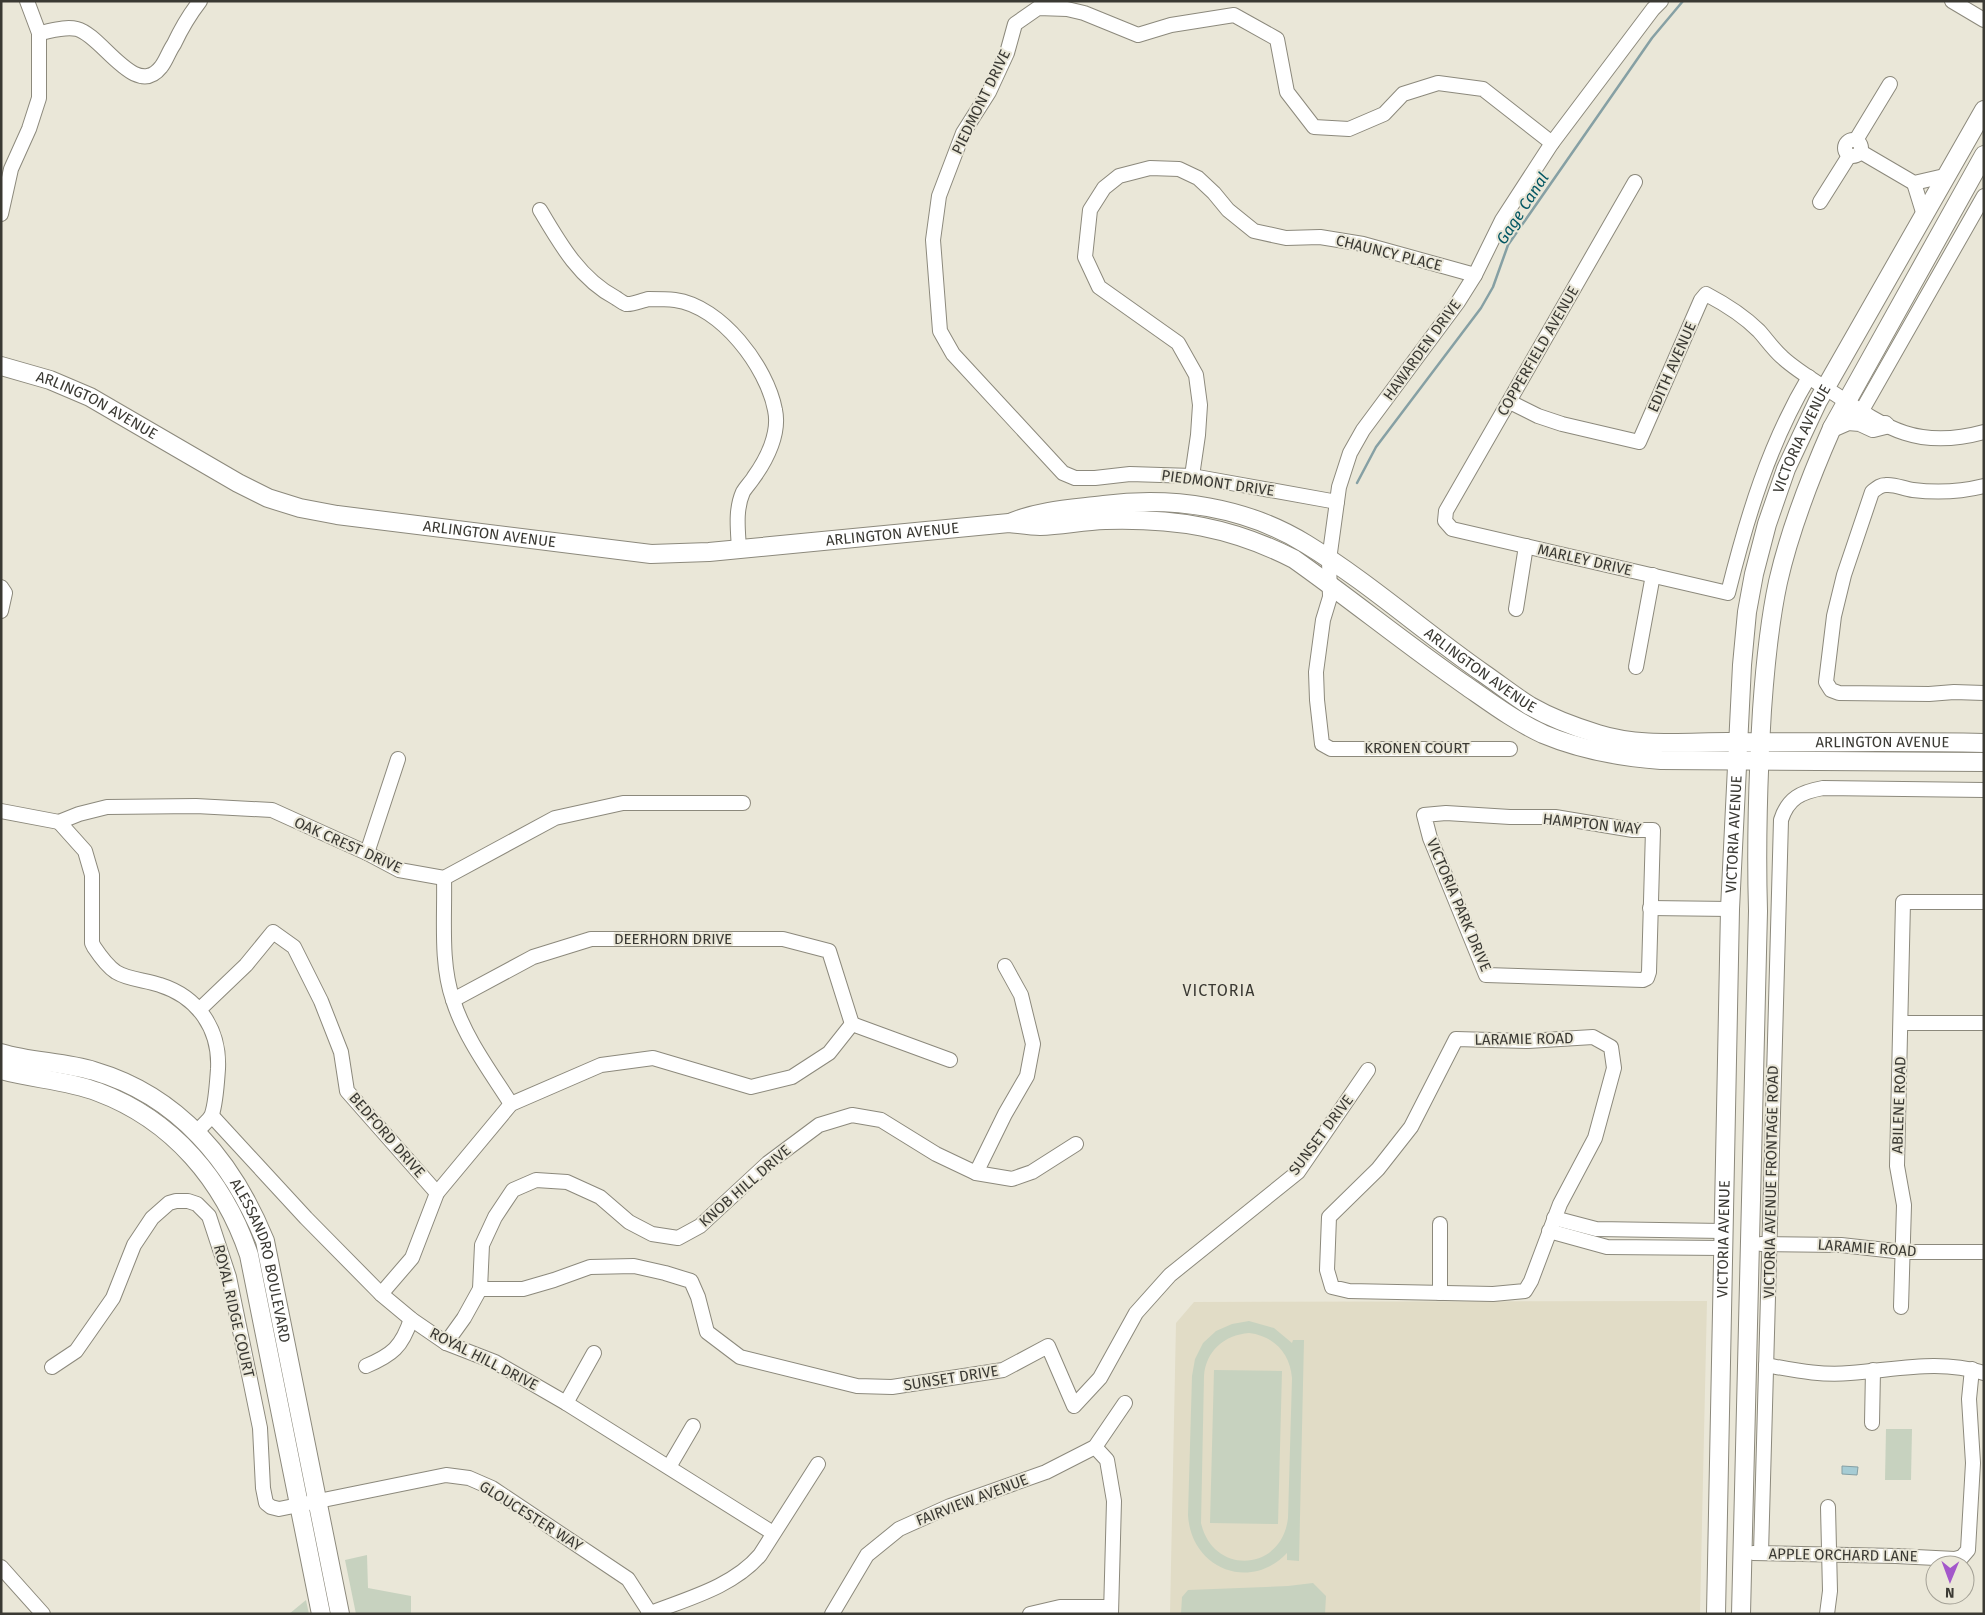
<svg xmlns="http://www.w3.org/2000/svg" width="1985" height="1615" font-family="'Fira Sans',sans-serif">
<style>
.built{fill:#e1dcc6}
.green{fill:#c7d2bf;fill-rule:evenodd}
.water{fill:#a6ccd4;stroke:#86a0a4}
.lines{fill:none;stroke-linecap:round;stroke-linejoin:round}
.stream{stroke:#86a0a4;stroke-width:2.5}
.minor-casing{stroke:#8c897c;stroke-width:16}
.major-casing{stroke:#8c897c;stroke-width:20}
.minor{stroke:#fff;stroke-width:14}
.major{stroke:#fff;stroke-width:18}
.labels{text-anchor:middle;stroke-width:4;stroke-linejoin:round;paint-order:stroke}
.street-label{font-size:15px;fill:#3a3933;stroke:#eae7d8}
.water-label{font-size:16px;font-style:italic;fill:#035763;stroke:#eae7d8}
.neighbourhood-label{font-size:16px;letter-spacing:1px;fill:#3a3933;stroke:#eae7d8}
</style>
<rect width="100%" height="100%" fill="#eae7d8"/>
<polygon class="built" points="1707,1301 1700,1614 1170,1614 1176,1323 1194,1302"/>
<g class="green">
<path d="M 1249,1321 L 1274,1328 L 1292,1343 L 1293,1340 L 1304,1340 L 1299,1561 L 1287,1560 L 1287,1553 C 1250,1592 1191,1569 1188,1515 L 1192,1376 L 1195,1359 L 1203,1343 L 1216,1331 L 1232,1324 ZM 1249,1333 C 1274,1336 1290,1353 1292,1378 L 1288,1518 C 1282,1572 1213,1576 1201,1523 L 1204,1376 C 1206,1351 1224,1335 1249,1333 Z"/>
<polygon points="1214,1370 1282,1371 1278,1524 1210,1523"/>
<polygon points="1886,1429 1912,1429 1911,1480 1885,1480"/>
<polygon points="367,1555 368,1588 411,1596 411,1614 356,1614 345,1560"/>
<polygon points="1313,1583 1326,1596 1325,1614 1181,1614 1182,1597 1188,1590 1288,1586"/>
<polygon points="306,1600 309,1614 289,1614"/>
</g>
<polygon class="water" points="1842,1466 1858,1467 1857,1475 1842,1474"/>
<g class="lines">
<polyline class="stream" points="1357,483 1376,447 1481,308 1493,287 1508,245 1652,38 1683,1"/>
<g class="minor-casing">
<g id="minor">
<polyline points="1952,1 1984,20"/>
<path d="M 39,33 C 51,31 65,26 77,29 C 102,35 135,100 161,67 C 166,61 169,51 174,44 C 181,29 190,14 200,1"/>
<circle cx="1853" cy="148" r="8"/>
<polyline points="1856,140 1890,84"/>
<polyline points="1861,152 1914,183 1940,177 1943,179"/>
<path d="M 1635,182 L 1446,511 L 1445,521 L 1452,529 L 1728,593 C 1747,517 1769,444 1809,377"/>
<polyline points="1914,183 1922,209 1925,212"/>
<polyline points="1820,202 1849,156"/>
<path d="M 540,210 C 560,244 580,279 616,298 C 619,300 623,303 626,304 C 633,305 642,300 649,299 C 657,299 667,299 675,300 C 721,306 767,367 775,410 C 780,433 767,459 754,477 C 751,482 746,487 743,492 C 735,510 738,530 739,549"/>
<polyline points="1,214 11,169 29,129 39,98 39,33 27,1"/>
<path d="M 1510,402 L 1538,416 L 1562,424 L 1639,442 L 1701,300 L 1706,294 C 1725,304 1744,316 1759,331 C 1767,340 1773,349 1782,357 C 1797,371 1818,383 1835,394 C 1887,429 1919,450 1984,432"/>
<polyline points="1861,412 1984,196"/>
<polyline points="1192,476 1198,435 1200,405 1196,375 1178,343 1099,287 1085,257 1090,210 1104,188 1119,176 1150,168 1179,169 1198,178 1214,193 1228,210 1254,231 1286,238 1320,237 1363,244 1475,275"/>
<path d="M 1984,486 C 1960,492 1937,493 1913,490 C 1904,489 1895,484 1886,485 C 1880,485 1877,488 1872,492 L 1844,575 L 1834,616 L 1826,682 L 1831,690 L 1839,693 L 1929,694 L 1954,692 L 1984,693"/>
<polyline points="1337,502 1192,476 1130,474 1095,478 1075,478 1063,473 953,354 940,331 933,240 939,196 963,133 989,92 1007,53 1015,24 1038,8 1067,9 1084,13 1138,35 1171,25 1234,15 1277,39 1287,92 1314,127 1349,129 1384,114 1403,94 1438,83 1483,89 1552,143"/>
<polyline points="1,587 5,593 1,611"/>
<polyline points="1516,609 1526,546"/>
<polyline points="1636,667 1653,575"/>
<polyline points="1510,749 1331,749 1322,744 1317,700 1316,672 1323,620 1330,597 1329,560 1339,487 1350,453 1363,430 1458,302 1475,275 1502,220 1552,143 1653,9 1661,1"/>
<polyline points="1,811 59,822 79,814 107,807 196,806 272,810 367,853 399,870 444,878 555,818 623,803 743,803"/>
<polygon points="1446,813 1510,817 1555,817 1633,830 1653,830 1649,972 1647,978 1643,980 1486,975 1430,838 1424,815"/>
<path d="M 59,822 L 85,851 L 92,875 L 92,943 L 94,947 C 100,956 107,966 116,972 C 129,980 147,980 160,985 C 198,997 220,1029 218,1069 C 217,1082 216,1102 212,1114 C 210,1120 201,1126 197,1132"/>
<polyline points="367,853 398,759"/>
<path d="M 444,878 C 445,918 440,962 453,1000 C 465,1038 490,1071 511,1104"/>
<polyline points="1650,908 1730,909"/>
<polyline points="453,1000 533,957 591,939 783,939 829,951 852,1024"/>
<polyline points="200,1009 246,965 273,932 294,947 321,1001 341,1052 347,1091 437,1193"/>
<polyline points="1901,1023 1984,1023"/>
<polygon points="1593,1037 1611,1047 1614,1068 1595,1138 1560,1204 1531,1281 1525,1291 1493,1294 1349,1291 1332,1287 1327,1270 1329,1217 1378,1169 1411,1127 1456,1039 1528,1041"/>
<polyline points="212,1116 306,1218 381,1294 411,1319 446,1343 495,1362 566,1403 773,1533"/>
<polyline points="976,1173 1012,1179 1032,1172 1076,1144"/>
<polyline points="1554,1218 1596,1229 1723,1231"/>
<polyline points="1549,1231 1607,1247 1723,1248"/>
<polyline points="1761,1244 1841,1245 1904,1252 1984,1252"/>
<polyline points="480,1289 482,1245 495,1217 513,1190 536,1180 567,1182 600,1197 629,1222 652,1234 678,1238 700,1226 768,1163 819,1125 852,1115 881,1120 936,1154 976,1173 1005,1114 1027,1076 1033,1044 1021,995 1005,966"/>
<polyline points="1440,1293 1440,1224"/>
<polyline points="381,1294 412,1258 437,1193 511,1104 601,1065 653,1058 751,1087 792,1077 829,1053 852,1024 950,1060"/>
<polyline points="1901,1307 1904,1205 1897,1166 1903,902 1984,902"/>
<polyline points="446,1343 464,1318 480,1289 523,1289 554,1280 590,1267 634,1266 665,1273 691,1281 698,1297 707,1332 740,1357 857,1386 892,1387 1003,1370 1048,1346 1074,1406 1100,1378 1136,1313 1170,1275 1298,1172 1368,1070"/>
<path d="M 1766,1365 C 1794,1370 1822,1376 1850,1373 C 1896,1370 1939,1359 1984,1373"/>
<path d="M 366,1366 C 392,1355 402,1347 411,1319"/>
<polyline points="52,1367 76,1351 113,1298 134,1245 152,1218 169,1203 176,1201 188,1201 197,1204 209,1216 229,1277 260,1428 263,1488 266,1503 271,1507 279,1509 446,1475 469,1478 492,1488 628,1579 650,1613"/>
<polyline points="566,1403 594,1353"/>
<polyline points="1872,1423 1873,1370"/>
<polyline points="1095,1447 1107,1460 1114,1501 1111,1614"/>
<polyline points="669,1467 693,1426"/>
<polyline points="1753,1553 1896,1556 1955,1559 1962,1557 1968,1550 1973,1463 1969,1399 1972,1369"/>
<path d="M 1761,1553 L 1781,820 C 1788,798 1801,792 1823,788 L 1984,790"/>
<polyline points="1,1567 43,1614"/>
<path d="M 648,1614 C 686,1599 733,1587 760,1555 L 818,1464"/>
<polyline points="832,1614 867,1555 899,1529 950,1506 1046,1472 1095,1447 1125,1403"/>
<polyline points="1030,1614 1060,1607 1111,1607"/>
<polyline points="1827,1614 1830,1591 1828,1507"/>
</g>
</g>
<g class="major-casing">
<g id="major">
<path id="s1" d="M 1,366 L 50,380 L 90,397 L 238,483 L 268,498 L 300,508 L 337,515 L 651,554 L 709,552 L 1009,523 C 1019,524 1030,526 1040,526 C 1062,525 1083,521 1105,520 C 1175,518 1231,527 1294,559 C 1352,600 1407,645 1465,685 C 1491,703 1515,721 1543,734 C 1581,750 1620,757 1661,760 L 1984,762"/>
<polyline points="1832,428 1848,421 1860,422 1873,428 1885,425"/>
<path id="s2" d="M 1012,522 C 1042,510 1073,509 1104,505 C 1173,496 1246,507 1306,544 C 1368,582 1423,631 1483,673 C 1499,684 1514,696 1530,706 C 1551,718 1575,727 1598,734 C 1639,747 1685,742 1728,742 C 1813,743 1898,741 1984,743"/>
<path id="s3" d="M 1,1053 C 31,1062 64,1062 94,1071 C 179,1096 233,1162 265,1241 L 340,1614"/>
<path d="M 1,1070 C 33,1079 67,1080 98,1092 C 173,1120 224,1181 249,1255 L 321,1614"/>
<path id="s4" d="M 1716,1614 L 1730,909 L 1742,665 L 1747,612 L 1754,574 L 1767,524 L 1786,469 L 1818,401 L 1984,110"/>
<path d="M 1741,1614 L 1758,911 C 1756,844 1758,777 1762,710 C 1765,667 1769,624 1778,582 C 1790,529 1810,478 1832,428 L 1984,155"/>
</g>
</g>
<use href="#minor" class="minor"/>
<use href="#major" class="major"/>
</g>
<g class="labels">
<g class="street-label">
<text transform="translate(981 102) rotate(-64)" y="5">PIEDMONT DRIVE</text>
<text transform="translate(1389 253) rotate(14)" y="5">CHAUNCY PLACE</text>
<text transform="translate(1422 350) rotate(-54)" y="5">HAWARDEN DRIVE</text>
<text transform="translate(1538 351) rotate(-60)" y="5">COPPERFIELD AVENUE</text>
<text transform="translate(1672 367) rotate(-66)" y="5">EDITH AVENUE</text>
<text dy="5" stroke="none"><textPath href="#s1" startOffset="104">ARLINGTON AVENUE</textPath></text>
<text dy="5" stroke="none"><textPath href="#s4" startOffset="1185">VICTORIA AVENUE</textPath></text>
<text transform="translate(1218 483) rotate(8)" y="5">PIEDMONT DRIVE</text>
<text dy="5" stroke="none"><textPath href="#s1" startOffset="929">ARLINGTON AVENUE</textPath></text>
<text dy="5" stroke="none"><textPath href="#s1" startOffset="524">ARLINGTON AVENUE</textPath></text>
<text transform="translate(1585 560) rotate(13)" y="5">MARLEY DRIVE</text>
<text dy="5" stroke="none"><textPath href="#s2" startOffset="519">ARLINGTON AVENUE</textPath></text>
<text dy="5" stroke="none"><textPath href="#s2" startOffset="939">ARLINGTON AVENUE</textPath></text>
<text x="1417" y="753">KRONEN COURT</text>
<text transform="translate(1592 824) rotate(6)" y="5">HAMPTON WAY</text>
<text dy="5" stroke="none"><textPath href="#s4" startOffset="780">VICTORIA AVENUE</textPath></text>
<text transform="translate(348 845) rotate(24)" y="5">OAK CREST DRIVE</text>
<text transform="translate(1459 905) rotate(67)" y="5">VICTORIA PARK DRIVE</text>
<text x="673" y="944">DEERHORN DRIVE</text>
<text transform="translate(1524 1039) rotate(-1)" y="5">LARAMIE ROAD</text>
<text transform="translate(1899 1105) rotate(-88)" y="5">ABILENE ROAD</text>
<text transform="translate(387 1135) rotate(49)" y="5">BEDFORD DRIVE</text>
<text transform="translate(1321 1135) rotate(-53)" y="5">SUNSET DRIVE</text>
<text transform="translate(1771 1182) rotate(-89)" y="5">VICTORIA AVENUE FRONTAGE ROAD</text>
<text transform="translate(745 1186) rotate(-41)" y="5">KNOB HILL DRIVE</text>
<text dy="5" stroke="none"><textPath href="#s4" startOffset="375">VICTORIA AVENUE</textPath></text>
<text transform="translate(1867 1248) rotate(4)" y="5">LARAMIE ROAD</text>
<text dy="5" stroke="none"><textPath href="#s3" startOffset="362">ALESSANDRO BOULEVARD</textPath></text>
<text transform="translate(234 1311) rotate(77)" y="5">ROYAL RIDGE COURT</text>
<text transform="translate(484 1359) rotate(27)" y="5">ROYAL HILL DRIVE</text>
<text transform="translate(951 1378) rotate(-9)" y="5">SUNSET DRIVE</text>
<text transform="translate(972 1500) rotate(-21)" y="5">FAIRVIEW AVENUE</text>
<text transform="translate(531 1516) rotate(32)" y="5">GLOUCESTER WAY</text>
<text transform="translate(1843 1555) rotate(1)" y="5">APPLE ORCHARD LANE</text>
</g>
<g class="water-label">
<text transform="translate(1522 208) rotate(-57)" y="6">Gage Canal</text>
</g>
<g class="neighbourhood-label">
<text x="1219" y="996">VICTORIA</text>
</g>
</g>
<rect width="1985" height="1615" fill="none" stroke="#3a3933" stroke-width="5"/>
<g transform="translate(1950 1580) rotate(181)"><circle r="24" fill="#eae7d8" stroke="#a4a196"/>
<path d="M0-4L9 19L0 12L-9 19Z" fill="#a357ca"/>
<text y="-8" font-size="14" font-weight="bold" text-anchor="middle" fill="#3a3933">N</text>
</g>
</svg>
